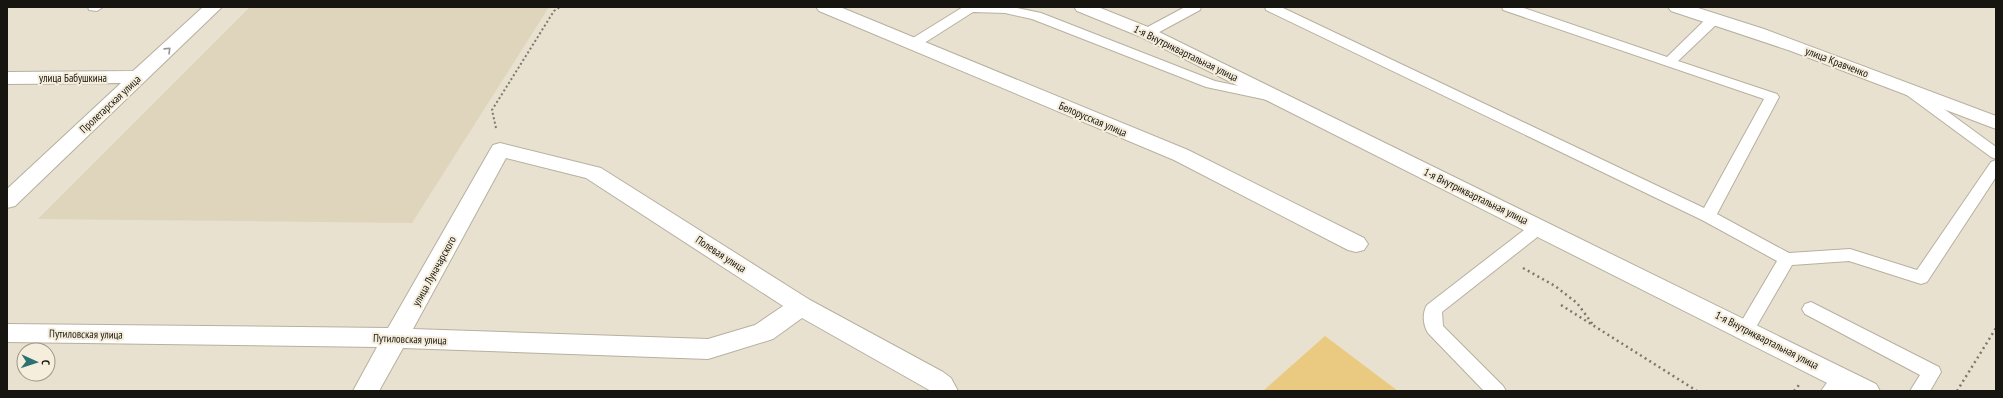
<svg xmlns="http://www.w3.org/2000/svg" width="2003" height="398" font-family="'PT Sans Narrow',sans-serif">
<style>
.built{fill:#dfd5bc}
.green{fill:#eaca80}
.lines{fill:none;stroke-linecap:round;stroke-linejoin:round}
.lane-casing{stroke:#b7b0a0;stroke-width:2}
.street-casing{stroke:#b7b0a0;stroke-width:2}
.path-far1{stroke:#7d786d;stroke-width:2;stroke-dasharray:2 2.5;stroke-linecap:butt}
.path{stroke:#7d786d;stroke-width:2.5;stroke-dasharray:2 3.5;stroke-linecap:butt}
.lane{fill:#fff;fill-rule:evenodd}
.street{fill:#fff;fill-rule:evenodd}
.oneway{stroke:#979693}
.labels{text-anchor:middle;stroke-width:4;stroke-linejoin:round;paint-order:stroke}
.street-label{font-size:11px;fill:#17150f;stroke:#f6eedc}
</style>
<rect width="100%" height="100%" fill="#e8e1cf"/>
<polygon class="built" points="250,7 549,7 412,223 38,219"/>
<polygon class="green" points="1325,336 1398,391 1263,391"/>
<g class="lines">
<g class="lane-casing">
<g id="lane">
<polygon points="88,7 103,7 97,11 89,10"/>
<polygon points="963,7 1013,7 1041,13 1215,81 1277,94 1279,97 1277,100 1272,101 1206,87 1032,19 1005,13 973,12 918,47 908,47 906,44 908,41"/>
<polygon points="1185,7 1201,7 1200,10 1152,36 1142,36 1140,33 1142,30"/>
<polygon points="1265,7 1281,7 1704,208 1764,99 1503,10 1502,7 1521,7 1667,57 1710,15 1720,15 1721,18 1720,21 1678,61 1777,94 1779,97 1717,214 1789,253 1850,249 1917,270 1991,162 1996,160 1996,177 1927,282 1921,284 1849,261 1792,265 1752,334 1746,336 1740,334 1737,329 1777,261 1702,220 1266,10"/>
<polygon points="1909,86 1914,87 1996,147 1996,159 1991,157 1904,93 1902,90 1904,87"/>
<path d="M 1539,221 L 1545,223 L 1547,227 L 1545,231 L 1442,312 L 1443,326 L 1503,386 L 1506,391 L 1484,391 L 1428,333 C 1423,325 1422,313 1427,305 L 1533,223 Z"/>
<polygon points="1811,302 1939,367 1941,372 1930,391 1910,391 1920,375 1805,314 1802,309 1805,304"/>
<polygon points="1841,371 1848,373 1850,378 1842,391 1821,391 1834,373"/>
</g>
</g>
<g class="street-casing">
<g id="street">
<polygon points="203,7 222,7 15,206 7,208 7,189 121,83 7,84 7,72 133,71"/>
<polygon points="816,7 840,7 1188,150 1364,238 1368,244 1364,250 1356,252 1348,250 1174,160 819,11"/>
<polygon points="1074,7 1098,7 1153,29 1876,384 1880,391 1843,391 1141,37 1077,11"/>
<polygon points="1668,7 1695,7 1764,29 1996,116 1996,129 1791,51 1671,11"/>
<path d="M 500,143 L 601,168 L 810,300 L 943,372 L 951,378 L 958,391 L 931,391 L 802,318 L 773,339 L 708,359 L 403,348 L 379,391 L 353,391 L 377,347 L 7,342 L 7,324 L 388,328 L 490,150 L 493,145 ZM 506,158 L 586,178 L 783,306 L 755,325 L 708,339 L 413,329 Z"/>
</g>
</g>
<polyline class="path-far1" points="496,128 492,110 554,11 560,7"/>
<g class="path">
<polyline points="1523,268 1555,286 1577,303 1594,326"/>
<polyline points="1561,305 1697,391"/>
<polyline points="1794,391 1799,385"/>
<polyline points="1957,391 1996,328"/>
</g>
<use href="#lane" class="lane"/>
<use href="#street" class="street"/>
</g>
<defs><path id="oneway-chevron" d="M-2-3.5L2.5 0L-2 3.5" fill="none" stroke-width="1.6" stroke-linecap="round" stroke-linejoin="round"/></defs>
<use class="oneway" href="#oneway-chevron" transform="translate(168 50) rotate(-44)"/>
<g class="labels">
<g class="street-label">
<text transform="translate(1186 53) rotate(26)" y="4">1-я Внутриквартальная улица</text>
<text transform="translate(1837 62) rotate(21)" y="4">улица Кравченко</text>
<text x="73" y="82">улица Бабушкина</text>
<text transform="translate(110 104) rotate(-43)" y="4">Пролетарская улица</text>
<text transform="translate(1093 119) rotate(23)" y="4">Белорусская улица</text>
<text transform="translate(1476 196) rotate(26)" y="4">1-я Внутриквартальная улица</text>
<text transform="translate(721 254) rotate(33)" y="4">Полевая улица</text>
<text transform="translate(434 271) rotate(-61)" y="4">улица Луначарского</text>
<text transform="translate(86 334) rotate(1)" y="4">Путиловская улица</text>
<text transform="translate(410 339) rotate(2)" y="4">Путиловская улица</text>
<text transform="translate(1767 340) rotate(27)" y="4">1-я Внутриквартальная улица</text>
</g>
</g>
<rect width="2003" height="398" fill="none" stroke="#17150f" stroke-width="16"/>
<g transform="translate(36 362) rotate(93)"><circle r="19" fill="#f6eedc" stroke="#9d978a"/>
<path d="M0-3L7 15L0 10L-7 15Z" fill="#2a7370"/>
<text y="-6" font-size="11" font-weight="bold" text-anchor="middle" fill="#17150f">С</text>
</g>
</svg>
